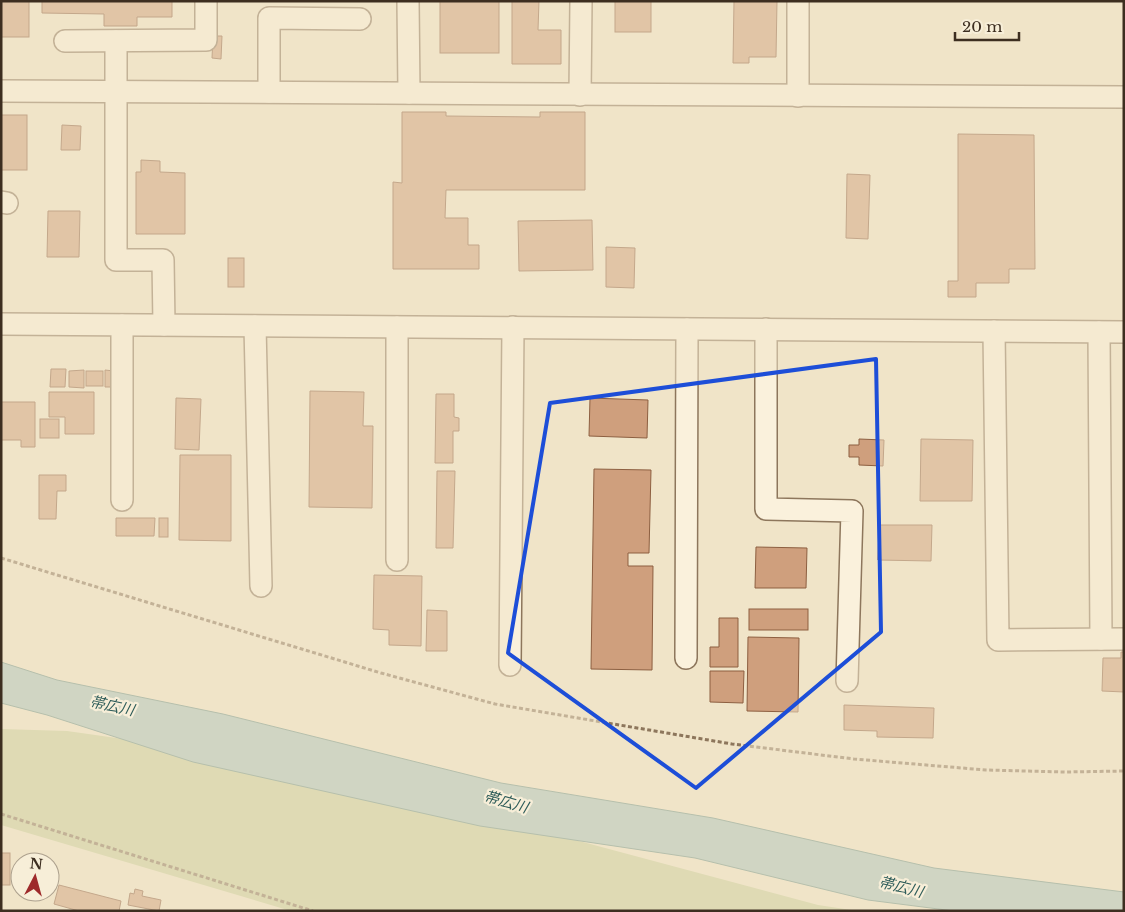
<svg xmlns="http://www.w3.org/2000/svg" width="1125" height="912" font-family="'Libre Baskerville','Noto Sans JP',serif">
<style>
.green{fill:#c9cf9b}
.water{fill:#a9c4bc;stroke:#6f938a}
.building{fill:#cf9f7d;stroke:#8d5f41}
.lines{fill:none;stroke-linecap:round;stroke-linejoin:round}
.minor-casing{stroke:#8d765c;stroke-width:24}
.path{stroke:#8d765c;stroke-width:3;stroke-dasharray:4 2.5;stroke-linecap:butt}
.minor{stroke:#faf1dc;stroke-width:21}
.marked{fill:none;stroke:#1d4ed8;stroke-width:4;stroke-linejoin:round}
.labels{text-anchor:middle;stroke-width:4.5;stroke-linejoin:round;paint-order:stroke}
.water-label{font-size:15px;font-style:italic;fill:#2f5d5a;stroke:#f7eed8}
</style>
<rect width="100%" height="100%" fill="#f0e4c8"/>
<polygon class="green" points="1,729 67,731 201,750 433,802 818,905 858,911 291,911 1,825"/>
<polygon class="water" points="1,662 57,680 223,714 501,783 713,818 934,868 1124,892 1124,911 954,911 868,900 695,858 480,826 193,762 47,715 1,703"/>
<g class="building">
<rect x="1" y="1" width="28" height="36"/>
<polygon points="42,1 172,1 172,17 137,17 137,26 104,26 104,14 42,13"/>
<rect x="440" y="1" width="59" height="52"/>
<polygon points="512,1 539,1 538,30 561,30 561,64 512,64"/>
<rect x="615" y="1" width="36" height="31"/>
<polygon points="734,1 777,1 776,57 749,57 749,63 733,63"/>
<polygon points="213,36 222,36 221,59 212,58"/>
<polygon points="402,112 446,112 446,116 540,117 540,112 585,112 585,190 446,190 445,218 468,218 468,245 479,245 479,269 393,269 393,182 402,183"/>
<rect x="1" y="115" width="26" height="55"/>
<polygon points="62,125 81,126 80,150 61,150"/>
<polygon points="958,134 1034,135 1035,269 1009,269 1009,283 976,283 976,297 948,297 948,281 958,281"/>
<polygon points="141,160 160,161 160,172 185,173 185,234 136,234 136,172 141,172"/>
<polygon points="847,174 870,175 868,239 846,238"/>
<polygon points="48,211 80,211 79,257 47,257"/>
<polygon points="592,220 593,270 519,271 518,221"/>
<polygon points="606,247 635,248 634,288 606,287"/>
<rect x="228" y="258" width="16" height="29"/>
<polygon points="51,369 66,369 65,387 50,387"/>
<polygon points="84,370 84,388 69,387 69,371"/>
<polygon points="105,370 114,371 114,387 105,387"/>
<rect x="86" y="371" width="17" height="15"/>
<polygon points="310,391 364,392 363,426 373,426 372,508 309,507"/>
<polygon points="49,392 94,392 94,434 65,434 65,417 49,417"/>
<polygon points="436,394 454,394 454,417 459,418 459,431 453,431 453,463 435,463"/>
<polygon points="176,398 201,399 199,450 175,449"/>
<polygon points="590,398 648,400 647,438 589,436"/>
<polygon points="1,402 35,402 35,447 21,447 21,440 1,440"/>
<rect x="40" y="419" width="19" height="19"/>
<polygon points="859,439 884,440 883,466 859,465 859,457 849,457 849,445 859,445"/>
<polygon points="921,439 973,440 972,501 920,501"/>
<polygon points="180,455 231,455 231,541 179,540"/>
<polygon points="594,469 651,470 649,553 628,553 628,566 653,566 652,670 591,669"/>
<polygon points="437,471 455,471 453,548 436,548"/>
<polygon points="39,475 66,475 66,491 57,491 56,519 39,519"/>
<polygon points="116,518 155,518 154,536 116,536"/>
<rect x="159" y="518" width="9" height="19"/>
<polygon points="879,525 932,525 931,561 878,560"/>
<polygon points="756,547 807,548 806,588 755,588"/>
<polygon points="374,575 422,576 421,646 389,645 389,630 373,629"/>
<rect x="749" y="609" width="59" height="21"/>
<polygon points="427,610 447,611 447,651 426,651"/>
<polygon points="719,618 738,618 738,667 710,667 710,647 719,647"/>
<polygon points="748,637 799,638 798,712 747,711"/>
<polygon points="1121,652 1124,652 1124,692 1102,691 1103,658 1121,658"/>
<polygon points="710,671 744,671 743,703 710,702"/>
<polygon points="844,705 934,708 933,738 877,737 877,731 844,730"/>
<rect x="1" y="853" width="9" height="32"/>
<polygon points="15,870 20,870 20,888 14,888"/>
<polygon points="59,885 121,901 119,911 79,911 54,904"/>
<polygon points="135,889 143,891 142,896 161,900 159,911 128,905 130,893 134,894"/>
</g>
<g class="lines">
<g class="minor-casing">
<g id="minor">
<polyline points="408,1 409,93"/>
<polyline points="65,41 206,40 206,1"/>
<polyline points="116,41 116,260 163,260 164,325"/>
<polyline points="1,91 1124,97"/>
<polyline points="269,92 269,18 360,19"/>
<polyline points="580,95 581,1"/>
<polyline points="798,96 798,1"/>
<polyline points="1,202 7,203"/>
<polyline points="1,324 1124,332"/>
<polyline points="122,325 122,500"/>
<polyline points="255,326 261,586"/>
<polyline points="766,329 766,509 852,511 847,681"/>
<polyline points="994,331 998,640 1124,639"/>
<polyline points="1099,332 1101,639"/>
<polyline points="397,560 397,327"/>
<polyline points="686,658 687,329"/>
<polyline points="510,665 513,327"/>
</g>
</g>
<g class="path">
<polyline points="1,558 381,673 495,704 732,744 854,759 986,770 1065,772 1124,771"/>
<polyline points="1,814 313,911"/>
</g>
<use href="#minor" class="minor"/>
</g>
<path d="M0 0H1125V912H0ZM 876,359 L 881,632 L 696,788 L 508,653 L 550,403 Z" fill="#f0e4c8" fill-opacity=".55" fill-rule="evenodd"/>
<path class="marked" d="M 876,359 L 881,632 L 696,788 L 508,653 L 550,403 Z"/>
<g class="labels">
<g class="water-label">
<text transform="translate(112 706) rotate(12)" y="5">帯広川</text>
<text transform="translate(506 802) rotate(16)" y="5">帯広川</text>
<text transform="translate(901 887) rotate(14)" y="5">帯広川</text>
</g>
</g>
<rect width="1125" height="912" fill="none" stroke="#3d2e20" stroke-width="5"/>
<g transform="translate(35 877) rotate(6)"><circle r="24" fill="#f7eed8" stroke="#ada18e"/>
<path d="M0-4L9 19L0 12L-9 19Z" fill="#9e2a2b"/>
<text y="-8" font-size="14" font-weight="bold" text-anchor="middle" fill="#3d2e20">N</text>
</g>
<path d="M955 32v8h64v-8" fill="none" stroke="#3d2e20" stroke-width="2.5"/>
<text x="962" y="32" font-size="15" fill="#3d2e20" stroke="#f7eed8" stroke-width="4" paint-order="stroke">20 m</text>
</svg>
